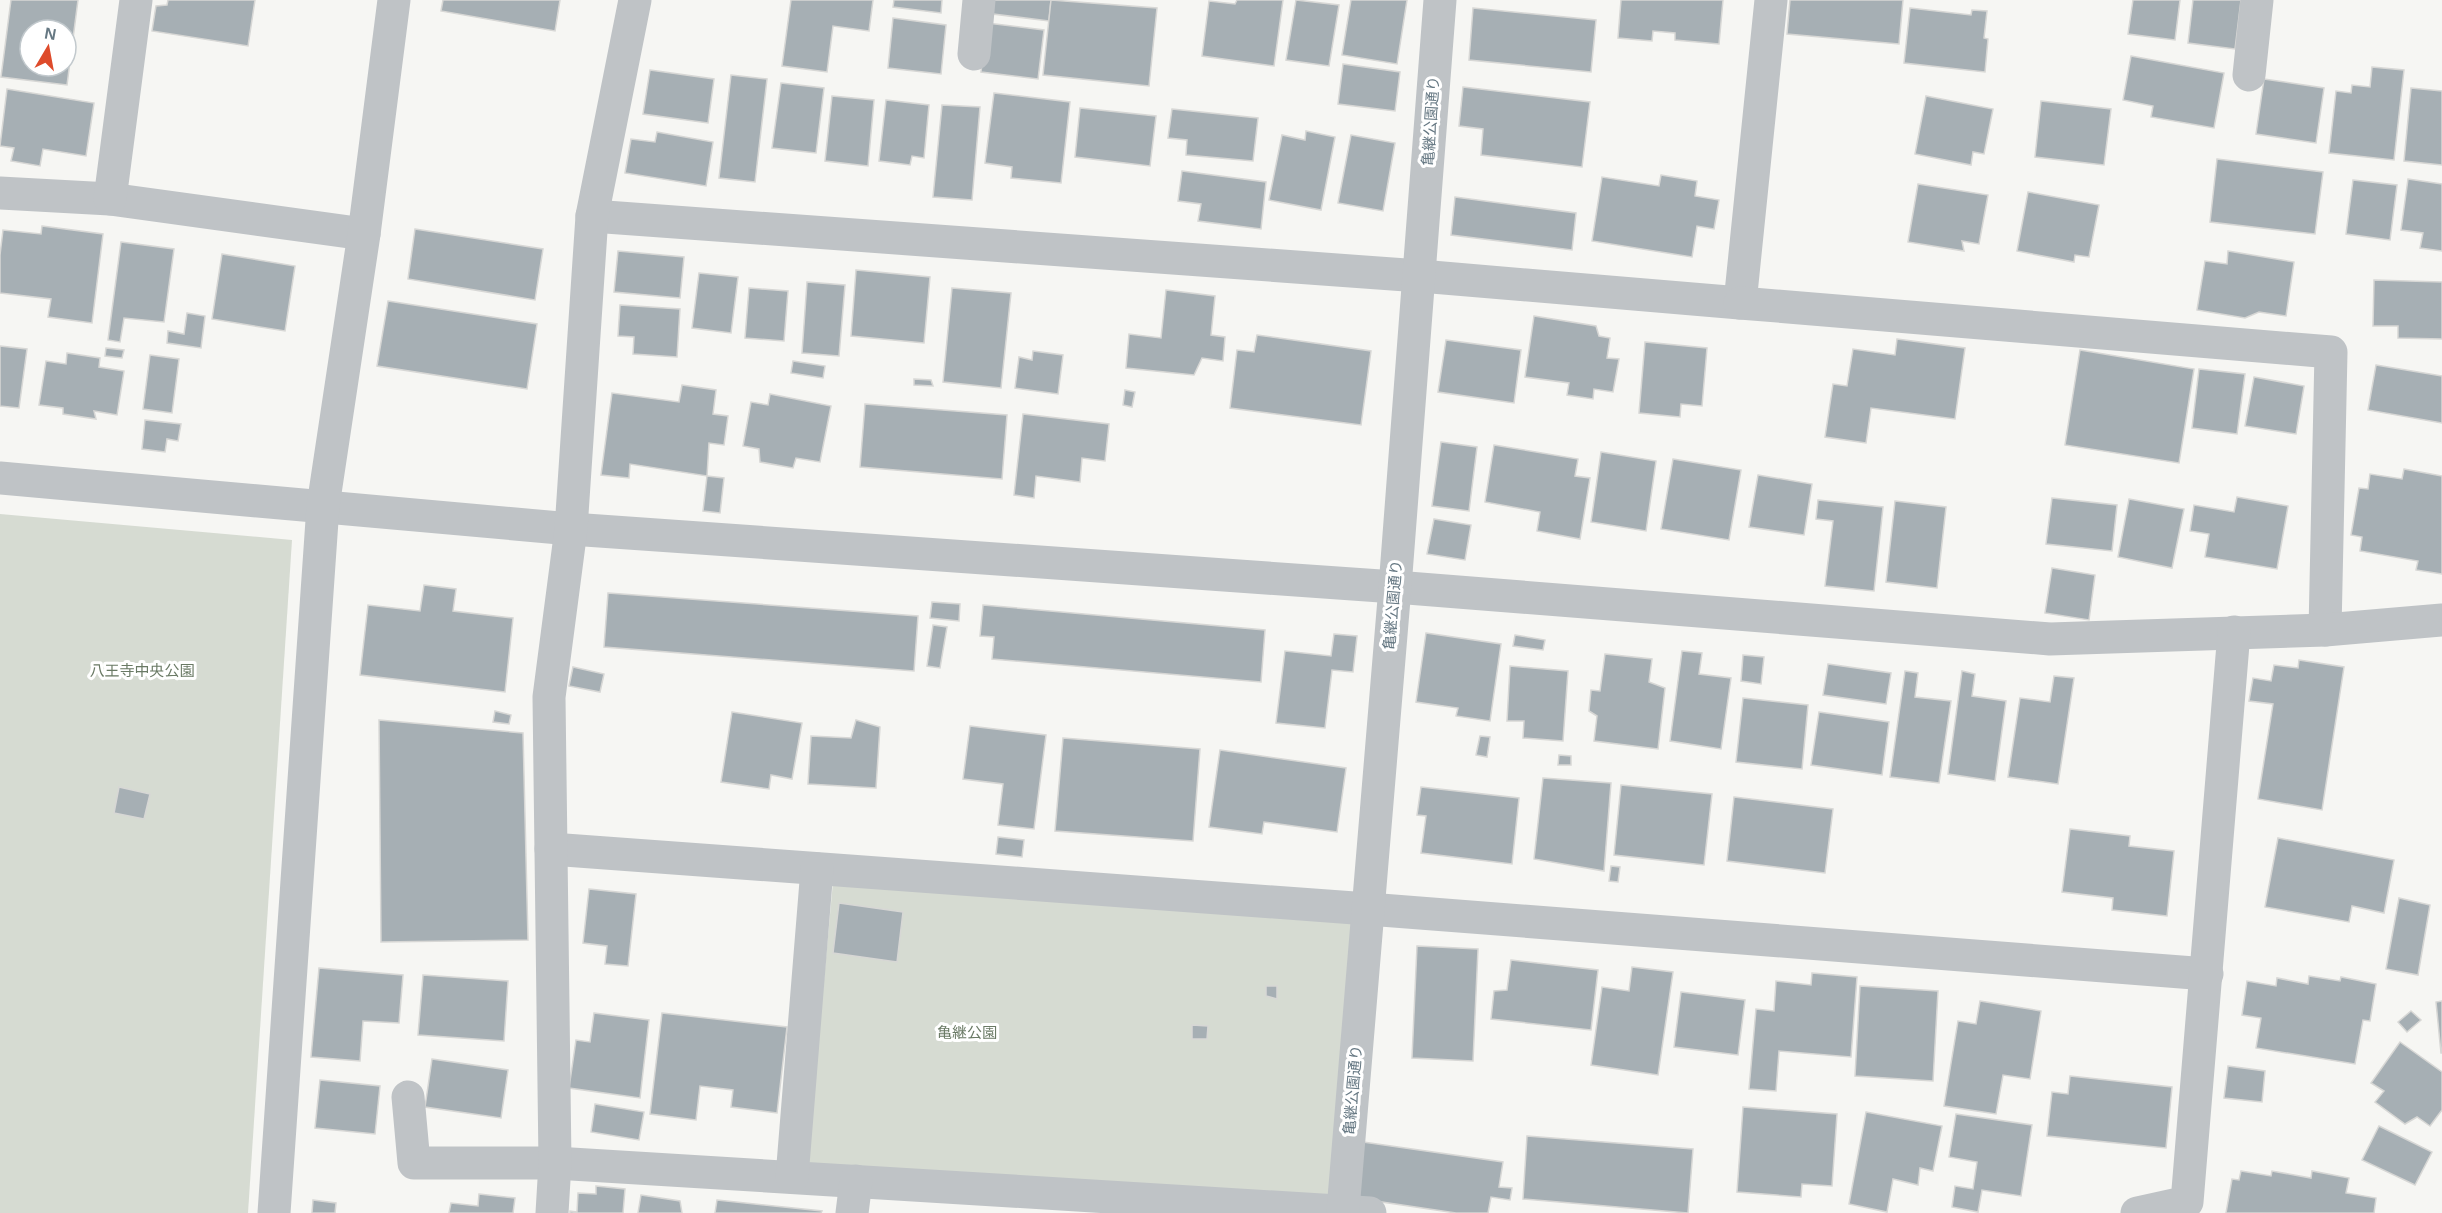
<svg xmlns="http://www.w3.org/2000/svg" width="2442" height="1213" font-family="Arial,'Noto Sans JP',sans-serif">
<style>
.green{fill:#d6dbd2}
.building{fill:#a6afb4;stroke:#d7d7d5;stroke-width:1.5;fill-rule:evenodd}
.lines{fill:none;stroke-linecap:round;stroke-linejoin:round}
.minor{stroke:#bfc3c6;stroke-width:33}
.labels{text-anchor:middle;stroke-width:6;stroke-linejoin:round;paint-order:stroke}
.street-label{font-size:15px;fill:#667883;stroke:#fff}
.park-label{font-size:15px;fill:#6a7a65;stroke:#fff}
</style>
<rect width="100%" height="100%" fill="#f6f6f3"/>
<g class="green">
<polygon points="0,514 292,540 248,1213 0,1213"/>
<polygon points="833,882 1354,921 1331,1197 807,1164"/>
</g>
<g class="building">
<path d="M 11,0 L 78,0 L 67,85 L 1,77 ZM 30,30 L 66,30 L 66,66 L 30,66 Z"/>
<polygon points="168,0 255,0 248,46 152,31 156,6 167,5"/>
<polygon points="443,0 560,0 555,31 441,11"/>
<polygon points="791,0 873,0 869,31 833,26 827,72 782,66"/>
<polygon points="894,0 942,0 941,13 893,7"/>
<polygon points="987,0 1051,0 1049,21 985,13"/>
<polygon points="1051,0 1157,8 1149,86 1043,75"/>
<polygon points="1237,0 1283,0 1274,66 1202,56 1209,1 1235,4"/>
<polygon points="1296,0 1339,5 1329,66 1286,60"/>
<polygon points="1351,0 1407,0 1397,64 1342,55"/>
<polygon points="1621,0 1723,0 1719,44 1675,40 1675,33 1653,31 1652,41 1618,38"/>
<polygon points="1790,0 1903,0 1899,44 1787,34"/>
<polygon points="2133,0 2180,0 2175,40 2128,34"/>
<polygon points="2193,0 2241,0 2235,49 2188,43"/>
<polygon points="1473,8 1596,20 1591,72 1469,60"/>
<polygon points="1910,8 1971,15 1972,10 1987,11 1984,38 1988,39 1985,72 1904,63"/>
<polygon points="893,18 946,25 941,74 888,68"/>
<polygon points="987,23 1044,30 1038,79 981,72"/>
<polygon points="2131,56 2224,73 2214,128 2151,117 2153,106 2123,100"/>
<polygon points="1343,64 1400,72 1395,111 1338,104"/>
<polygon points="2372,67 2404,70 2394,160 2329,153 2336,91 2351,93 2352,85 2370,87"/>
<polygon points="650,70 714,79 708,123 643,114"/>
<polygon points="731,75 767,79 755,182 719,178"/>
<polygon points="2264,79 2324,88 2316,143 2256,134"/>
<polygon points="781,83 824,88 816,153 772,148"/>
<polygon points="1463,87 1590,102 1582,167 1481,155 1483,129 1459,126"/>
<polygon points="2411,88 2442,91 2442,165 2404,161"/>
<polygon points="7,89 94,103 86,156 43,149 40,166 11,161 14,148 0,146"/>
<polygon points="994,93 1070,102 1061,183 1011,178 1012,167 985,163"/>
<polygon points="832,96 874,100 868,166 825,161"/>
<polygon points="1926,96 1993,109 1984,154 1973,152 1971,165 1915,154"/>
<polygon points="886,100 929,105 924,158 912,156 910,165 879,161"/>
<polygon points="2041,101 2111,109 2104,165 2035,157"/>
<polygon points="942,105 980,107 972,200 933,197"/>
<polygon points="1080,108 1156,116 1150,166 1075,157"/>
<polygon points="1172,109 1258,118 1253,161 1186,155 1187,140 1168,138"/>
<polygon points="1306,131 1335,137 1321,210 1269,200 1282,135 1305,140"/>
<polygon points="657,132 713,142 706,186 625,173 631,139 655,142"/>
<polygon points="1351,135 1395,143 1383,211 1338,203"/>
<polygon points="2217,159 2323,172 2315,234 2210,222"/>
<polygon points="1182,171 1266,182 1261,229 1198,221 1201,204 1178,201"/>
<polygon points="1661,175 1697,181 1695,196 1719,200 1714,229 1697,226 1692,257 1592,241 1602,177 1659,186"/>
<polygon points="2408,179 2442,184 2442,251 2420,248 2423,233 2401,230"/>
<polygon points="2353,180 2397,185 2390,240 2346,234"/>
<polygon points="1918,184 1988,195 1979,244 1962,241 1964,251 1908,242"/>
<polygon points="2028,192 2099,205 2089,257 2075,255 2074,262 2017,251"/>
<polygon points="1455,197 1576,213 1572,250 1451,235"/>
<polygon points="42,226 103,234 92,323 48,317 51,299 0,293 0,255 3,230 41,234"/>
<polygon points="415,229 543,249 535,300 408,279"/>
<polygon points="121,242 174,249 164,322 124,318 120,342 108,340"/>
<polygon points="618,251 684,257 680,298 614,292"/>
<polygon points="2228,251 2294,262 2286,316 2259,312 2245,318 2197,310 2205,261 2227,264"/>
<polygon points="222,254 295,266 285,331 212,319"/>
<polygon points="856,270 930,277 924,343 851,336"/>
<polygon points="699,273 738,277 731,333 692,328"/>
<polygon points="2374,280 2442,282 2442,339 2398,338 2398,326 2373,326"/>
<polygon points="807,282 845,285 839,356 802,353"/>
<polygon points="749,288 788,291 784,341 745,338"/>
<polygon points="952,288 1011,293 1001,388 943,382"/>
<polygon points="1166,290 1215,296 1211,335 1225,337 1223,361 1202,358 1194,375 1126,368 1129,334 1161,338"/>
<polygon points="388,301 537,324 527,389 377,366"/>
<polygon points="620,305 680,309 677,357 633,354 634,337 618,336"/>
<polygon points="187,313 205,316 201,348 167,343 168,331 184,334"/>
<polygon points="1534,316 1596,326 1599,336 1610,338 1607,358 1619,359 1613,392 1594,389 1593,399 1567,395 1569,383 1525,377"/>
<polygon points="1257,335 1371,351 1361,425 1230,408 1237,350 1254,352"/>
<polygon points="1897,339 1965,348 1955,419 1871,408 1866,443 1825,437 1833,384 1847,386 1853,349 1895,355"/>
<polygon points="1446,340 1521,350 1514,403 1438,392"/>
<polygon points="1645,342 1707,348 1702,406 1681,404 1680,417 1639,413"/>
<polygon points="0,346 27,349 19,408 0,406"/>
<polygon points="106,348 124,350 122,358 105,356"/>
<polygon points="2080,350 2194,369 2179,463 2065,445"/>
<polygon points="1033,351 1063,355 1058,394 1015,388 1019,357 1032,360"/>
<polygon points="67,353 100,358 99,367 124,371 117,415 94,411 96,419 63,414 63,408 39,405 46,361 66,364"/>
<polygon points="150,355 179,359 172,413 143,409"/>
<polygon points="793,361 825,366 823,378 791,373"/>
<polygon points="2376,365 2442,376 2442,423 2368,410"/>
<polygon points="2199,369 2245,374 2237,434 2192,428"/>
<polygon points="2254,377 2304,386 2296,434 2245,426"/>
<polygon points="914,379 931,380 933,386 914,385"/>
<polygon points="682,385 716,390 713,414 728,416 724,445 709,443 707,476 630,464 629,478 601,475 612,393 679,402"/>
<polygon points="1125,390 1135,392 1132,407 1123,405"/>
<polygon points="770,394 831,406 820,462 796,458 793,468 760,462 759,449 743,446 751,402 768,405"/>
<polygon points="865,404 1007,415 1002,479 860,467"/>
<polygon points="1023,414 1109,424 1105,461 1082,458 1080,482 1036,476 1034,498 1014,495"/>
<polygon points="145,420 181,424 178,441 167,439 165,452 142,449"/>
<polygon points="1441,442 1477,447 1469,511 1432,506"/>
<polygon points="1494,445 1578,459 1575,476 1590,478 1580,539 1537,531 1540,512 1485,502"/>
<polygon points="1601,452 1656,461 1646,531 1591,522"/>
<polygon points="1673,459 1741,470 1729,540 1661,529"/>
<polygon points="2404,469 2442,476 2442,574 2416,570 2418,561 2360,551 2362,537 2351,535 2359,488 2368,489 2370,474 2402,479"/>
<polygon points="1758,475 1812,484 1804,535 1749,527"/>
<polygon points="707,476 724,478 720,513 703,511"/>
<polygon points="2237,497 2288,506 2277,569 2205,557 2209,534 2190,531 2194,505 2234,512"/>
<polygon points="2052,498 2117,505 2112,551 2046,544"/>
<polygon points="2129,499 2184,509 2172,568 2118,557"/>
<polygon points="1818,500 1883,507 1874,591 1825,586 1833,521 1816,519"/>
<polygon points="1895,501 1946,507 1937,588 1886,582"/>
<polygon points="1434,519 1471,525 1465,560 1427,554"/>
<polygon points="2052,568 2095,575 2089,620 2045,613"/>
<polygon points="424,585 456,589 453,611 513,618 505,692 360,675 368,605 420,611"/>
<polygon points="608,593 918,616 914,671 604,647"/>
<polygon points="932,602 960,604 959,621 930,618"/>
<polygon points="983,605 1265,630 1261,682 992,659 994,637 980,636"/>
<polygon points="933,625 947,627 940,668 927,666"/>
<polygon points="1426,633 1501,644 1490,721 1456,716 1458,708 1416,702"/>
<polygon points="1334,634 1357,636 1353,672 1332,670 1325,728 1276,723 1285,651 1331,656"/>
<polygon points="1515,635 1545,640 1543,650 1513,646"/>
<polygon points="1682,651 1702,653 1699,674 1731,678 1721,749 1670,741"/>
<polygon points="1605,654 1652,659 1649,682 1665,688 1658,749 1594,741 1597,716 1589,711 1591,690 1600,691"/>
<polygon points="1743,655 1764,657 1761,684 1741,681"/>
<polygon points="2299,660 2344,667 2322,810 2258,799 2273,704 2249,701 2253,678 2271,681 2274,665 2298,668"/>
<polygon points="1828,664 1891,673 1886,704 1823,695"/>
<polygon points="1510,666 1568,671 1563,741 1523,738 1524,721 1507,721"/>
<polygon points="573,667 604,674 600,692 569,686"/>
<polygon points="1905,671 1918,673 1915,697 1951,701 1939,783 1890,777"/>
<polygon points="1962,671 1975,674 1972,696 2006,701 1995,781 1948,774"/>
<polygon points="2054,676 2074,678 2058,784 2008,777 2020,698 2050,702"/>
<polygon points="1743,698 1808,705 1802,769 1736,762"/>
<polygon points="495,711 511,715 509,724 493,722"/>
<polygon points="732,712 802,723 792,779 771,775 769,789 721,782"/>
<polygon points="1819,712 1889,722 1882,775 1811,765"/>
<polygon points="379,720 523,733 528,940 381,942"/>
<polygon points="856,720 880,727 876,788 808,784 811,736 851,738"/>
<polygon points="970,726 1046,735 1034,829 998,825 1003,784 963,779"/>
<polygon points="1480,736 1490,737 1487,757 1476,755"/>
<polygon points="1063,738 1200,749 1193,841 1055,831"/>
<polygon points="1220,750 1346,768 1337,832 1264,822 1262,834 1209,827"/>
<polygon points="1559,755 1571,756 1571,765 1558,765"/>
<polygon points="1543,778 1611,783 1604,871 1534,859"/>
<polygon points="1621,785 1712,794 1704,865 1614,855"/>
<polygon points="119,787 150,794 144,819 114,813"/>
<polygon points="1421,787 1519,798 1512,864 1421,853 1426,816 1417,815"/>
<polygon points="1734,797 1833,809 1825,873 1727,861"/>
<polygon points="2070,829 2130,836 2129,846 2174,851 2167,916 2112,910 2113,898 2062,892"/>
<polygon points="998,837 1024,840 1022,857 996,854"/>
<polygon points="2278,838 2394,860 2384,913 2352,906 2349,922 2265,907"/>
<polygon points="1611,866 1620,867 1618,882 1609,881"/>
<polygon points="589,889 636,894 628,966 605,964 607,946 583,943"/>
<polygon points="2399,898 2430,905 2418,975 2386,969"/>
<polygon points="839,903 903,912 897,962 833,953"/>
<polygon points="1417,946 1478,949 1473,1061 1412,1058"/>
<polygon points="1511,960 1598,970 1591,1030 1491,1019 1494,991 1507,990"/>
<polygon points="1632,967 1673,972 1658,1075 1591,1065 1602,987 1629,991"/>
<polygon points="319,968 403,975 399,1023 363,1021 360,1061 311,1057"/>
<polygon points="1812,973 1857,977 1851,1057 1779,1051 1776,1091 1749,1089 1756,1009 1774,1011 1776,981 1811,985"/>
<polygon points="423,975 508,981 504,1041 418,1035"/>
<polygon points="2309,976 2340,981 2341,977 2376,984 2370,1021 2363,1020 2355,1064 2256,1048 2261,1018 2242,1015 2247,981 2276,986 2277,978 2308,984"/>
<polygon points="1266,986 1277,986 1277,999 1266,996"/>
<polygon points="1860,986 1938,991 1933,1081 1855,1076"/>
<polygon points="1681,992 1745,1000 1738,1055 1674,1047"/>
<polygon points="1980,1001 2041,1011 2030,1079 2003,1075 1996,1114 1944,1106 1958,1021 1976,1024"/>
<polygon points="2442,1001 2442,1053 2441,1053 2436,1002"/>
<polygon points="2411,1011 2421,1020 2407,1032 2398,1022"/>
<polygon points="594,1013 649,1020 640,1098 569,1088 576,1040 590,1042"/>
<polygon points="662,1013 787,1027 777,1113 731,1107 733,1090 700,1086 696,1120 650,1114"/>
<polygon points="1192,1025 1208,1026 1207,1039 1192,1039"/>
<polygon points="2400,1042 2442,1072 2442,1110 2430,1126 2417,1117 2405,1124 2375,1102 2384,1091 2371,1083"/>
<polygon points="432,1059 508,1070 501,1118 425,1107"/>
<polygon points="2228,1066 2265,1071 2262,1102 2224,1098"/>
<polygon points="2070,1076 2172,1087 2166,1148 2047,1136 2052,1092 2068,1094"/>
<polygon points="320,1080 380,1086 375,1134 315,1128"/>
<polygon points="595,1104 644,1112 639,1140 591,1132"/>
<polygon points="1743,1107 1837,1114 1832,1186 1802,1184 1801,1197 1737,1192"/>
<polygon points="1866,1112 1942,1126 1933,1171 1920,1168 1918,1185 1893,1179 1887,1212 1849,1204"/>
<polygon points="1956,1114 2032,1125 2021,1196 1982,1190 1978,1212 1952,1207 1955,1186 1973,1189 1977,1162 1949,1157"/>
<polygon points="2379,1126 2432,1152 2415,1185 2362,1160"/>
<polygon points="1527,1136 1693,1149 1688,1213 1523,1199"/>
<polygon points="1363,1142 1503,1162 1499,1187 1512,1188 1510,1200 1491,1197 1488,1213 1456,1213 1355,1198"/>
<polygon points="2241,1171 2271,1176 2272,1171 2311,1178 2312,1171 2349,1178 2346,1193 2376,1198 2374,1213 2226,1213 2232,1179 2239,1180"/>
<polygon points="596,1186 625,1189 623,1213 570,1213 570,1211 577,1212 578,1193 596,1194"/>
<polygon points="479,1194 515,1198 513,1213 449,1213 451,1203 478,1206"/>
<polygon points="641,1195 680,1201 682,1213 638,1213"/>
<polygon points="313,1200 336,1203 335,1213 312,1213"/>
<polygon points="717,1200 822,1211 821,1213 715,1213"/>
</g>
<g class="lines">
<g class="minor">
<polyline points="974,54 979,0"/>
<polyline points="2249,75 2257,0"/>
<polyline points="0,193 110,199 364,234"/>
<polyline points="110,199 136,0"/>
<polyline points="592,216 1420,276 1740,303 1771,0"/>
<polyline points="1740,303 2331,352 2325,630"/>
<polyline points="0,478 571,529 1395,587 2050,639 2325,630 2442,620"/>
<polyline points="551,849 1368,909 2207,974"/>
<polyline points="408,1097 414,1163 555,1163 1370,1213"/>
<polyline points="792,1177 817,869"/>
<polyline points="1343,1210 1395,587 1440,0"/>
<polyline points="274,1213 323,506 364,234 394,0"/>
<polyline points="552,1213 555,1163 549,697 571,529 592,216 635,0"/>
<polyline points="852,1213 856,1181"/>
<polyline points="2137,1213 2187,1202 2234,632"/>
</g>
</g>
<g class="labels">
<g class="street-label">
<text transform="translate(1431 121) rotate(-86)" y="5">亀継公園通り</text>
<text transform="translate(1393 605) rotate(-85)" y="5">亀継公園通り</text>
<text transform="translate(1353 1090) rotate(-85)" y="5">亀継公園通り</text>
</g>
<g class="park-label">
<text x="142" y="676">八王寺中央公園</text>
<text x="967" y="1038">亀継公園</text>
</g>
</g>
<g transform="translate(48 48) rotate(10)"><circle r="28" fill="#ffffff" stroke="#c2c9cd" stroke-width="1.5"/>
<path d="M0-4.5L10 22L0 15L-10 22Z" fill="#de4b2b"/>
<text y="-9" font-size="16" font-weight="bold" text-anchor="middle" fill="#667883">N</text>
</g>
</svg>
